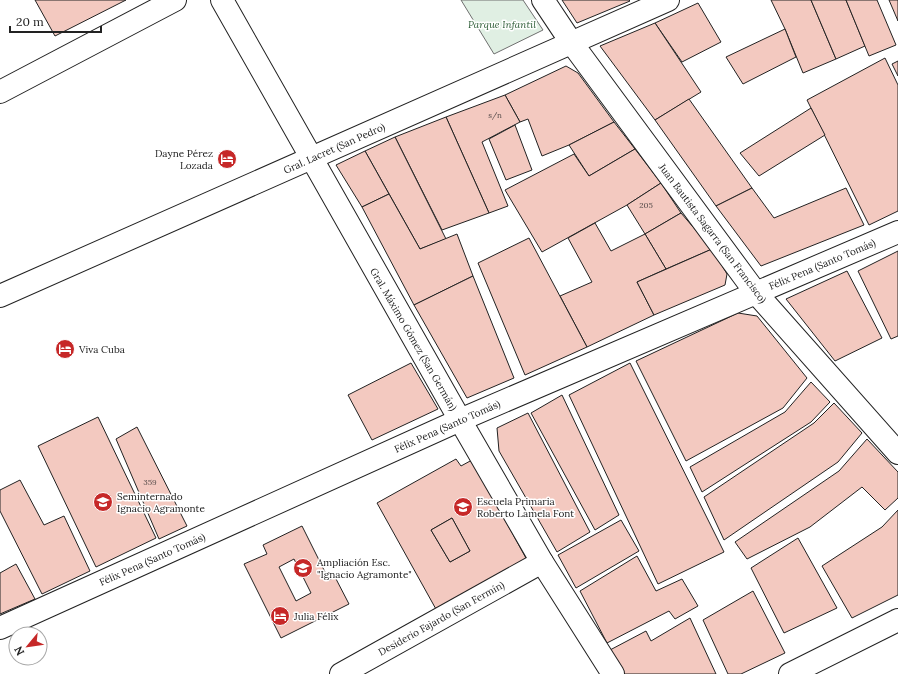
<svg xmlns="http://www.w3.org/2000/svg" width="898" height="674" font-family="Lora,serif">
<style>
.green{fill:#e0efe3;stroke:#6f6f6f}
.building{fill:#f3c9c0;stroke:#222;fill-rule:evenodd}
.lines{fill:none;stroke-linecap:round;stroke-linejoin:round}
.street-casing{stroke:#222;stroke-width:24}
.secondary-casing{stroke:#222;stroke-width:24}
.street{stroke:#fff;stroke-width:22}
.secondary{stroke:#fff;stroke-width:22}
.labels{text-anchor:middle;stroke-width:3;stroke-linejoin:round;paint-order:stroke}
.number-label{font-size:8px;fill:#564c4a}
.park-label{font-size:10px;font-style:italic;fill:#2f5e38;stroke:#fff}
.street-label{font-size:10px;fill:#222;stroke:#fff}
.poi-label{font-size:10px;fill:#222;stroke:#fff;text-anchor:start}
</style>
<rect width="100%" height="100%" fill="#fff"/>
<polygon class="green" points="461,0 523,0 543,30 494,54"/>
<g class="building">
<polygon points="35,0 126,0 55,36"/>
<polygon points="562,0 629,0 630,1 577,23"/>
<polygon points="771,0 811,0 836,59 803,73 785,29"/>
<polygon points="811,0 846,0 865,46 836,59"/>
<polygon points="846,0 877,0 896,45 869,56"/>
<polygon points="889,0 898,0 898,21"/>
<polygon points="698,3 721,42 682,62 655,23"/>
<polygon points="655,23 701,92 655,120 600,46"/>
<polygon points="785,29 796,57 743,84 726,57"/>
<polygon points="885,58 898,85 898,211 869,225 807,100"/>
<polygon points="898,61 898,76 892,64"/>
<polygon points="566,66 578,73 614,122 569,145 542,156 528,119 520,122 505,95"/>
<polygon points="505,95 520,122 482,142 508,206 489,213 446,117"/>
<polygon points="689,99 752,188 716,206 655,120"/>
<polygon points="811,108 825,135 759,176 740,153"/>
<polygon points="446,117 489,213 442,230 395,137"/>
<polygon points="614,122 635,149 589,176 569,145"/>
<polygon points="515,125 532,170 506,180 489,139"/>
<polygon points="395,137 446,239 420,249 365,151"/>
<polygon points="635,149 661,183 627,205 542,252 505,190 574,154 589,176"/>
<polygon points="365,151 389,194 362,207 336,165"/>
<polygon points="661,183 681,213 645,234 627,205"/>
<polygon points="752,188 774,218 846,188 864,225 761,266 716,206"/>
<polygon points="389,194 420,249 457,234 473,276 414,305 362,207"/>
<polygon points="681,213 712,249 666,269 645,234"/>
<polygon points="595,223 611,251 645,234 666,269 637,282 654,315 587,347 560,296 592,282 568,238"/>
<polygon points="529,238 587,347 525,375 478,263"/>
<polygon points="712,249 727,274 725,285 654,315 637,282"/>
<polygon points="898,251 898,336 891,339 858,271"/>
<polygon points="847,271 882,338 835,361 786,299"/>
<polygon points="473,276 514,378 467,398 414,305"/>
<polygon points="738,313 757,316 807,378 783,408 686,461 636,361"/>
<polygon points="411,363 438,409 372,440 348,395"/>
<polygon points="630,363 724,552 658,584 569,395"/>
<polygon points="811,382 830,402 811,422 702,492 690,467 785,412"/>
<polygon points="562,395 619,515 595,530 531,413"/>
<polygon points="834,403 862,433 838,462 724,540 704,497 814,423"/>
<polygon points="528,413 590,532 557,552 499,451 497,428"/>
<polygon points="98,417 156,538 96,567 38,446"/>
<polygon points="137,427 187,526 159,539 116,439"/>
<polygon points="867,439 898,472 898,498 885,510 862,487 810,527 747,559 735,542 839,471"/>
<path d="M 456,459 L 461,466 L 472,460 L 527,560 L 437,611 L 377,503 ZM 452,518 L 470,551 L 450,562 L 431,530 Z"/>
<polygon points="20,480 44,525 64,516 90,571 42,594 0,511 0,490"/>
<polygon points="898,510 898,595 852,618 822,566 882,527"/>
<polygon points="452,518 470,551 450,562 431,530"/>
<polygon points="621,520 639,551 576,588 558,555"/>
<path d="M 302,526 L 329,580 L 335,577 L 349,604 L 281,638 L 244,564 L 267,554 L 263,545 ZM 294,559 L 311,593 L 296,601 L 279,567 Z"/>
<polygon points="798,538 837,608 784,633 751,568"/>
<polygon points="637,556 656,591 682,579 698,606 675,619 669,611 607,643 580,591"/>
<polygon points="16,564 35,599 0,614 0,573"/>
<polygon points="753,591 785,653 741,674 728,674 703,620"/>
<polygon points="690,618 716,674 624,674 610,650 646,631 651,641"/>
</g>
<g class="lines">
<g class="street-casing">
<g id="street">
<polyline points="222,0 460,420 542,562 613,674"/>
<polyline points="0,92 175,0"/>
<polyline points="341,674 542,562"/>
<polyline points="790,674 898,620"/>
</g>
</g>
<g class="secondary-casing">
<g id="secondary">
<polyline points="543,0 571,42 756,293 898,453"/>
<polyline points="0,296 668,0"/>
<polyline points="0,628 460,420 898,232"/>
</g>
</g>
<use href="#street" class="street"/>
<use href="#secondary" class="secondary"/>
</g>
<defs>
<g id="hotel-disc" transform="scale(1)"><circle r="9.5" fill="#c62828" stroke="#fff"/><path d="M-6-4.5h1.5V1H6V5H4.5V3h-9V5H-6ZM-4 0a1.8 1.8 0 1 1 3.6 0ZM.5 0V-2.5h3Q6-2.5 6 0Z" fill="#fff"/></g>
<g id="school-disc" transform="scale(1)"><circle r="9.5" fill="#c62828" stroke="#fff"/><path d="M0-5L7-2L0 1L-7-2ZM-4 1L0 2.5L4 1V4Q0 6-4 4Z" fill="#fff"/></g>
</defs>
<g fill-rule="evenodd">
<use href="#hotel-disc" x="227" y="159"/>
<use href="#hotel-disc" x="65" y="349"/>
<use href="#school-disc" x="103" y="502"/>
<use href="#school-disc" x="463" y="507"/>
<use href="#school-disc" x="303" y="568"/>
<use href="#hotel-disc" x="280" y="616"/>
</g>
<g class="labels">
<g class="number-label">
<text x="495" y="118">s/n</text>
<text x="646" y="208">205</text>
<text x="150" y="485">359</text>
</g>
<g class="park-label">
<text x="502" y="28">Parque Infantil</text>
</g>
<g class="street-label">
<text transform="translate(334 148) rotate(-24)" y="4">Gral. Lacret (San Pedro)</text>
<text transform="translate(713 233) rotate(53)" y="4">Juan Bautista Sagarra (San Francisco)</text>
<text transform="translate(822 264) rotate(-23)" y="4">Félix Pena (Santo Tomás)</text>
<text transform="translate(414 339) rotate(60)" y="4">Gral. Máximo Gómez (San Germán)</text>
<text transform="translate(447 426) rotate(-24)" y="4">Félix Pena (Santo Tomás)</text>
<text transform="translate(152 559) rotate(-24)" y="4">Félix Pena (Santo Tomás)</text>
<text transform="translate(441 618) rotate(-29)" y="4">Desiderio Fajardo (San Fermín)</text>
</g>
<g class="poi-label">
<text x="213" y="157" text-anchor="end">Dayne Pérez<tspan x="213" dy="12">Lozada</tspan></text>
<text x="79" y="353">Viva Cuba</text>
<text x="117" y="500">Seminternado<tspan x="117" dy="12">Ignacio Agramonte</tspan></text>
<text x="477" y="505">Escuela Primaria<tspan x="477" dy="12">Roberto Lamela Font</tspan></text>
<text x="317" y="566">Ampliación Esc.<tspan x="317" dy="12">"Ignacio Agramonte"</tspan></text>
<text x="294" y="620">Julia Félix</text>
</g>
</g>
<g transform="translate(28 646) rotate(241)"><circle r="19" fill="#ffffff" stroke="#a7a7a7"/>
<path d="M0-3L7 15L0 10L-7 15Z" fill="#c62828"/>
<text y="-6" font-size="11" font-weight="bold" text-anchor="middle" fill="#222222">N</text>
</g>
<path d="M10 26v6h91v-6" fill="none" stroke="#222222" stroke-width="2"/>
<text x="16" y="26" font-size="12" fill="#222222" stroke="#ffffff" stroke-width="3" paint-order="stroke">20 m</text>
</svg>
